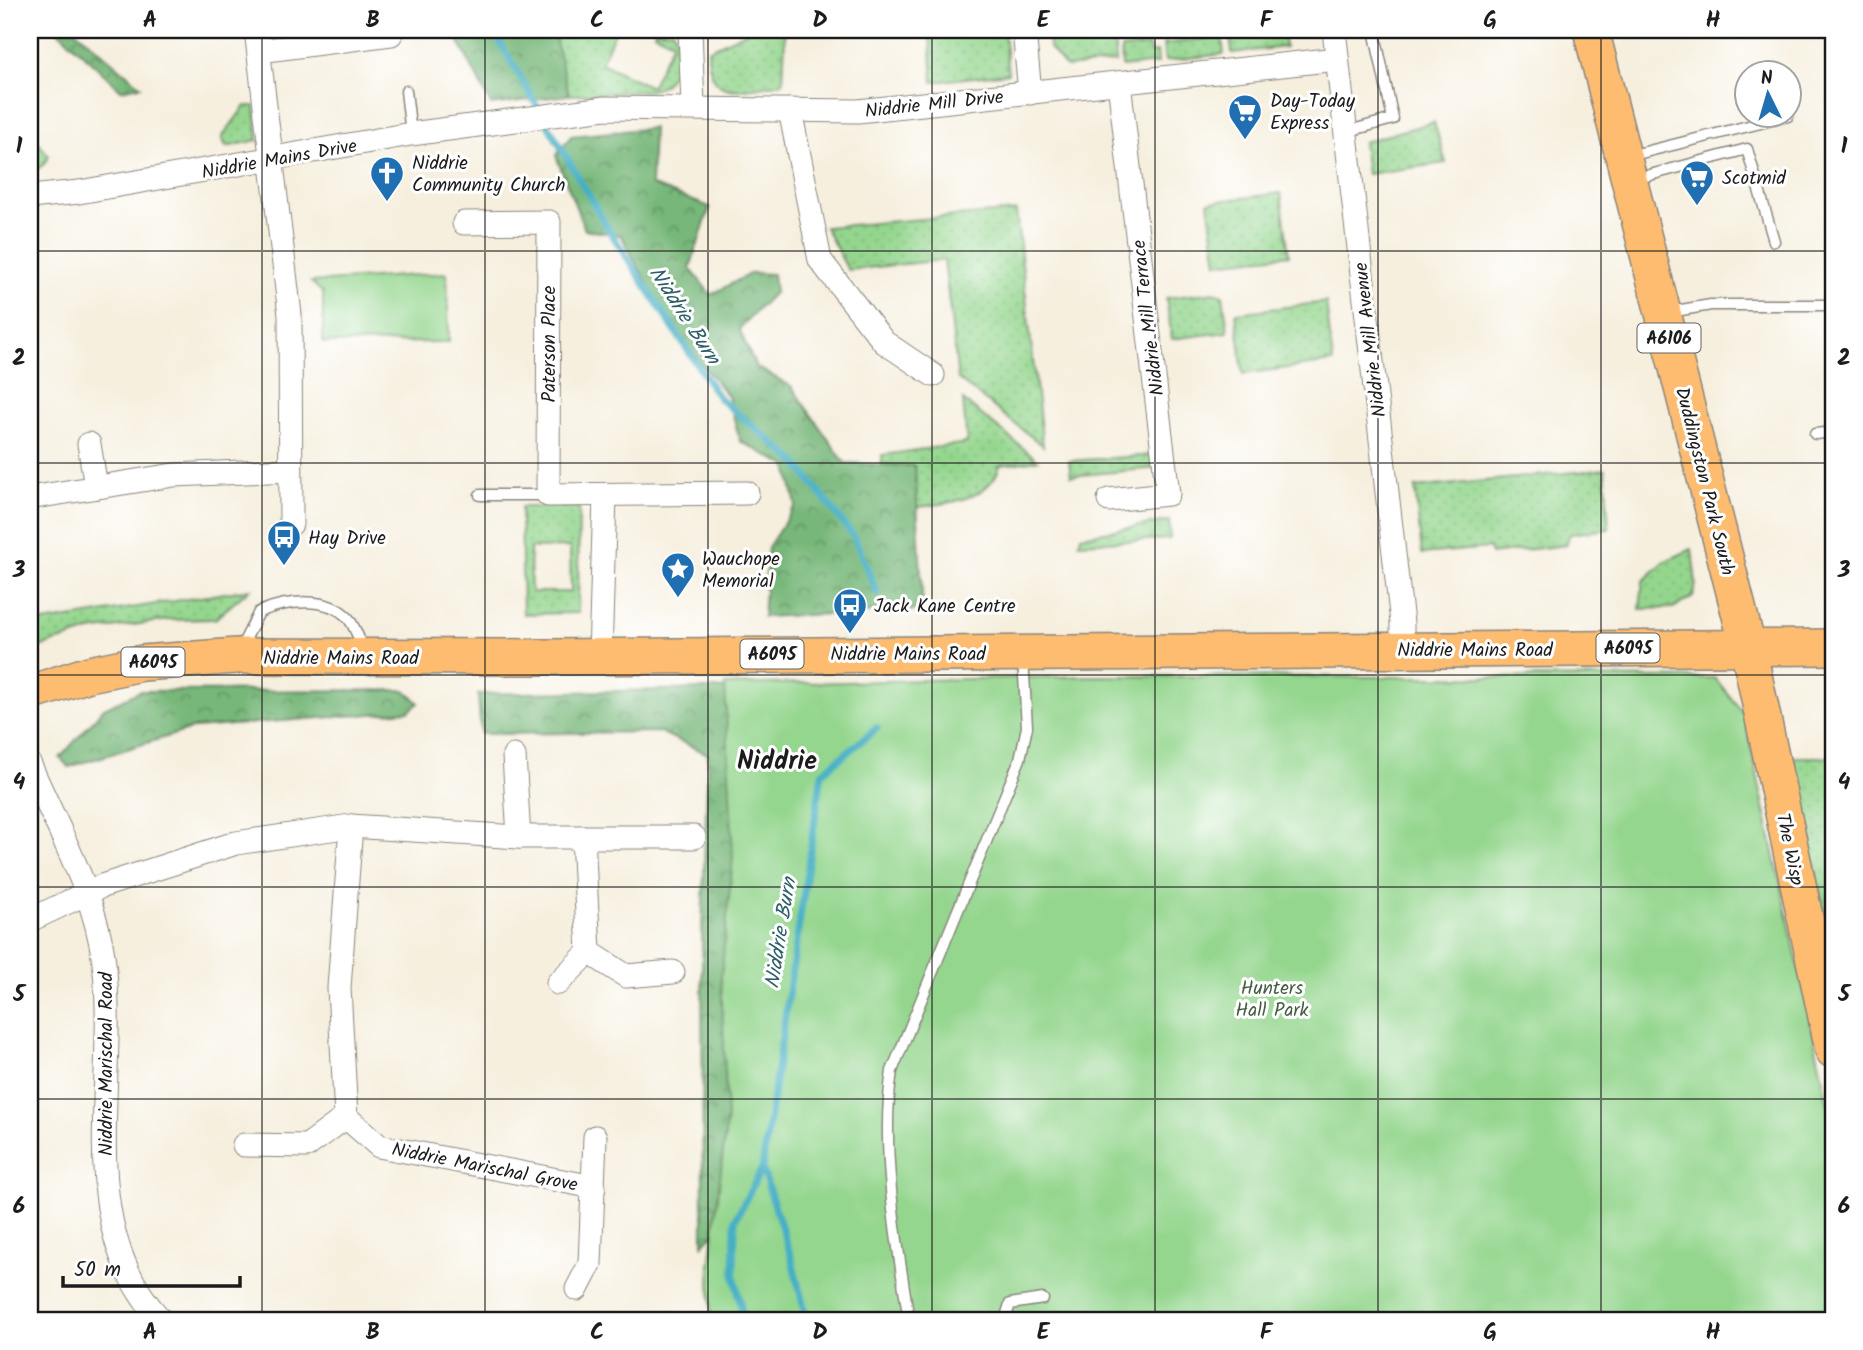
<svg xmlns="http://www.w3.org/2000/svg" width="1863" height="1350" font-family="Kalam,sans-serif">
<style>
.grass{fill:url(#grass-dots);stroke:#587955;stroke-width:2;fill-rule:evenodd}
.forest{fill:url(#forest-crowns);stroke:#4a6a4a;stroke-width:2}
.park{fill:#94d68e;stroke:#587955;stroke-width:2}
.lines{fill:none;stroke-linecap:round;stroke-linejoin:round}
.stream{stroke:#45afc4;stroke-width:7}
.lane-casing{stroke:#89867d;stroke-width:13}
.street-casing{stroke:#89867d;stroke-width:25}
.primary-casing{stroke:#89867d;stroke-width:38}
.lane{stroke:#fff;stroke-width:10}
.street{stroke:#fff;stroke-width:23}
.primary{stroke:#febc70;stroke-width:35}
.grid{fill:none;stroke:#1c1c1c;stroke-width:2;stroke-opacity:0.55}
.labels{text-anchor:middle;stroke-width:6;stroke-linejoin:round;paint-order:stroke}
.shield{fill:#fff;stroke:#606060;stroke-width:2}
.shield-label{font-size:18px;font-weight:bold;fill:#1c1c1c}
.poi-label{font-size:19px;fill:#1c1c1c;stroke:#fff;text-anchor:start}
.street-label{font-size:19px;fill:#1c1c1c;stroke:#fff}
.park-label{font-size:19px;fill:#465d44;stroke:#fff}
.water-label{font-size:21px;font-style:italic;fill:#2e5e68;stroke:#fff}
.district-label{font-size:26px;font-weight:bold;fill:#1c1c1c;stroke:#fff}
.neatline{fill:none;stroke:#1c1c1c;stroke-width:2.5}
.grid-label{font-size:23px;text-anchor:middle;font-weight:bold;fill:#1c1c1c}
</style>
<defs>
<pattern id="grass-dots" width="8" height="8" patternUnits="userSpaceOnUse" patternTransform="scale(1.75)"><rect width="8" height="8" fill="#94d68e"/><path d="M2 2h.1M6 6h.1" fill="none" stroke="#7fb77a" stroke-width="1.8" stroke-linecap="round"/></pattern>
<pattern id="forest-crowns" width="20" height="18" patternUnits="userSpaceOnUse" patternTransform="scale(1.75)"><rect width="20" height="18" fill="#77b779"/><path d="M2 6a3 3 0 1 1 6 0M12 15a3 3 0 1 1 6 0" fill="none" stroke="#619462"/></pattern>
</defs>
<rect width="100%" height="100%" fill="#fff"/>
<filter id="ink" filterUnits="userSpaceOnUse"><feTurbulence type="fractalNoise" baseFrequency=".0143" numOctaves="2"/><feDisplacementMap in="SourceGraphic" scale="14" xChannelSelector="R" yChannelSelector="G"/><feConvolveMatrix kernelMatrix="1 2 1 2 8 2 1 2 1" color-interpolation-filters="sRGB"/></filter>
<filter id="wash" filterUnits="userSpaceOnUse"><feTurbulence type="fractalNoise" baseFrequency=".00686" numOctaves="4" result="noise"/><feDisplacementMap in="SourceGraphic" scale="28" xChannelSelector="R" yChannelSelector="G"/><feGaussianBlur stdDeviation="1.57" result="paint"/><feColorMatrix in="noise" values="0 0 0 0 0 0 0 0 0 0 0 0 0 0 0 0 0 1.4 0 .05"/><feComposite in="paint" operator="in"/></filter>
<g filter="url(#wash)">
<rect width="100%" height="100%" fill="#f6efde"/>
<g class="grass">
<polygon points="532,30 616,30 601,63 651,87 673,42 654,33 656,30 673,30 677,40 674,72 665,84 650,91 569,95"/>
<path d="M 750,30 L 779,30 L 785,35 L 783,83 C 745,88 708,106 708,50 Z"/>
<polygon points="982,30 1004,30 1008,73 933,82 930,36"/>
<polygon points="1047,30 1113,30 1116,62 1066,67 1049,47"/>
<polygon points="1283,30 1285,47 1232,53 1230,36"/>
<polygon points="1222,37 1224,54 1165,61 1163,44"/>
<polygon points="1149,46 1150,53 1157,52 1158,63 1122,67 1121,49"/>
<polygon points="245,106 255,106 258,140 226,147 222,137"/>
<polygon points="1434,122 1446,163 1367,174 1363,142"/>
<polygon points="1281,193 1289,255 1217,263 1208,202"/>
<polygon points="1016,211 1043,446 958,379 944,260 848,270 825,227"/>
<polygon points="1214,292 1223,295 1228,332 1172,339 1166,298"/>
<polygon points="1326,302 1333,362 1243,374 1236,313"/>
<path d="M 963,400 L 1038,460 L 1000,465 C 991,500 947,504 917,507 L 915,466 L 882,464 L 882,455 L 967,443 Z"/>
<polygon points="1154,455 1156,468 1071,476 1069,461"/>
<polygon points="1605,469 1609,529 1570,534 1566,545 1491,554 1489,548 1422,554 1415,488"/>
<path d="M 521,507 L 579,507 L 578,613 L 523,614 ZM 570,547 L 571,592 L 531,592 L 530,548 Z"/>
<polygon points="1169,521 1170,539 1079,543 1081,536"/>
<polygon points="1692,549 1696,584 1693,597 1673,608 1640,609 1643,581 1665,561"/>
<polygon points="250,589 215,619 169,620 90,631 30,650 30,624"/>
<polygon points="1792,757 1833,757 1833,955"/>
</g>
<g class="forest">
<polygon points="57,30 75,30 141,86 121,90"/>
<polygon points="453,30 566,30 555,38 569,95 491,105"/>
<polygon points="653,128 651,185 710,207 690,268 711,295 751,273 773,274 775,292 739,329 756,367 791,386 845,463 915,466 923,610 763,617 768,547 796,505 787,466 740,441 728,396 670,325 621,235 585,230 556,156 571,136"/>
<polygon points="975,683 747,1196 703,1245 702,929 708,754 660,732 481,734 478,694"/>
<polygon points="405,690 419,703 409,711 195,728 69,767 60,758 104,708 140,691"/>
</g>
<g class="park">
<polygon points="30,132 49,156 44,164 30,175"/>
<polygon points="447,273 449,342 323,343 323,293 311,282"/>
<polygon points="1091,676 1715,678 1744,714 1833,1126 1833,1320 711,1320 710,1267 727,1117 721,977 733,858 725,685"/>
</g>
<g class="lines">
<g class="stream">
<polyline points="493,30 607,227 719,398 795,461 854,537 877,593"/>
<polyline points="762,1168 791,1256 807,1320"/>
<polyline points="744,1320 734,1274 735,1220 762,1168 822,773 877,728"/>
</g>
</g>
</g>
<g filter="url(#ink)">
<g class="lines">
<g class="lane-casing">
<g id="lane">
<polyline points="406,91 411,134"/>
<polyline points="1345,132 1393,119 1374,30"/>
<polyline points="1629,156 1788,116"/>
<polyline points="1635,179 1747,149 1774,241"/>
<polyline points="1669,312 1711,305 1833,305"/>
<polyline points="1815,434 1833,432"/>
<polyline points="480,495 548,495"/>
<path d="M 240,650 L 259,612 C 285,601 329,595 349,619 C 355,627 359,640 364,650"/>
<path d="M 909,1320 C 897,1244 880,1147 892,1071 L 1020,759 L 1027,727 L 1023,658"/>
<polyline points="1005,1320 1010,1304 1043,1299"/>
</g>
</g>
<g class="street-casing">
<g id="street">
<polyline points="256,30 290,315 291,524"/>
<polyline points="690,30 693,107"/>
<polyline points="1024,30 1030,93"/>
<polyline points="1334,30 1402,623 1402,650"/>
<polyline points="259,51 391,34"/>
<polyline points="790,110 820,260 884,342 933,375"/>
<polyline points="30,197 79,192 411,134 605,108 858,111 1337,59"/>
<polyline points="464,223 549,222 548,495 747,493"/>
<polyline points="89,444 96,487"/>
<polyline points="35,497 174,475 290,470"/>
<polyline points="1109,500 1168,494 1119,83"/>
<polyline points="600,656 605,496"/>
<polyline points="514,756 519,837"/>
<path d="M 30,765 C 57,828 96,894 104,963 C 119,1081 71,1225 161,1320"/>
<polyline points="351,826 339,988 346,1117 379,1146 594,1187"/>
<polyline points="30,920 102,886 236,843 351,826 519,837 694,837"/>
<polyline points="589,952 626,976 673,972"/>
<polyline points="558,983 589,952 583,837"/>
<polyline points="244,1145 307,1146 346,1117"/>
<polyline points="577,1289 590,1264 595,1137"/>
</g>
</g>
<g class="primary-casing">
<g id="primary">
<polyline points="1591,30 1748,647 1833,1050"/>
<polyline points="30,693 89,674 142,663 237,656 546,657 1833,647"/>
</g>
</g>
<use href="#lane" class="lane"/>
<use href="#street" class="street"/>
<use href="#primary" class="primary"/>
</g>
</g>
<path class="grid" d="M 262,30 L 262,1320M 485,30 L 485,1320M 708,30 L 708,1320M 932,30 L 932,1320M 1155,30 L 1155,1320M 1378,30 L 1378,1320M 1601,30 L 1601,1320M 30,251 L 1833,251M 30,463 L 1833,463M 30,675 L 1833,675M 30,887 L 1833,887M 30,1099 L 1833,1099"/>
<defs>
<g id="supermarket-pin" transform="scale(1.75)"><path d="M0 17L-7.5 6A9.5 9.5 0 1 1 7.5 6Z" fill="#1f6fb2" stroke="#fff"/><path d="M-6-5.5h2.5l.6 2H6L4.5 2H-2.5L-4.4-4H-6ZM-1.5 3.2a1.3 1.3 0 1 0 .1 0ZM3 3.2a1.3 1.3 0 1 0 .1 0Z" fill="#fff"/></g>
<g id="church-pin" transform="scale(1.75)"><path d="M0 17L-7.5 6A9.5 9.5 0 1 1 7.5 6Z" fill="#1f6fb2" stroke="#fff"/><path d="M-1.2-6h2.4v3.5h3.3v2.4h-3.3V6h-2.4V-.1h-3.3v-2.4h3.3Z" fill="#fff"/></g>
<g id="bus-pin" transform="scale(1.75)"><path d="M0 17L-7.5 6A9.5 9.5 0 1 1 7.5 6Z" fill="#1f6fb2" stroke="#fff"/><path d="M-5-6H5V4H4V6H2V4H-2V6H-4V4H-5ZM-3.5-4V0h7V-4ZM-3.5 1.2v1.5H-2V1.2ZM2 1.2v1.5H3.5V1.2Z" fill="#fff"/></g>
<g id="sight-pin" transform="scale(1.75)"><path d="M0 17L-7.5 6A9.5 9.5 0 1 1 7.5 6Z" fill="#1f6fb2" stroke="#fff"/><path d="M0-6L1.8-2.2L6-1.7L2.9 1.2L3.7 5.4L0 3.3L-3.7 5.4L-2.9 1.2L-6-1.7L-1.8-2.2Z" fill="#fff"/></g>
</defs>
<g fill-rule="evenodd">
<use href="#supermarket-pin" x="1245" y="111"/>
<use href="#church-pin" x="387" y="173"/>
<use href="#supermarket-pin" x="1697" y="177"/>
<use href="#bus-pin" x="284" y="537"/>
<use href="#sight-pin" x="678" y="569"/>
<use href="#bus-pin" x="850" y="605"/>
</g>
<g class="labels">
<g class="shield">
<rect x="1637.5" y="323.5" width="63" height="29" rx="5"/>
<rect x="1596.5" y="633.5" width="63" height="29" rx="5"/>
<rect x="740.5" y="639.5" width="63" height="29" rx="5"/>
<rect x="121.5" y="647.5" width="63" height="29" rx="5"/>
</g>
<g class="shield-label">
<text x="1669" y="344">A6106</text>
<text x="1628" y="654">A6095</text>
<text x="772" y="660">A6095</text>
<text x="153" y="668">A6095</text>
</g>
<g class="poi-label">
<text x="1270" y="107">Day-Today<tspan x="1270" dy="22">Express</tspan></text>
<text x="412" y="169">Niddrie<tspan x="412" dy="22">Community Church</tspan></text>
<text x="1722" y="184">Scotmid</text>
<text x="308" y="544">Hay Drive</text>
<text x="702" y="565">Wauchope<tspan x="702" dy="22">Memorial</tspan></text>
<text x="874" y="612">Jack Kane Centre</text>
</g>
<g class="street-label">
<text transform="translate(934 103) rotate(-6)" y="7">Niddrie Mill Drive</text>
<text transform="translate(279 158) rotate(-10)" y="7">Niddrie Mains Drive</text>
<text transform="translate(1147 318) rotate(-97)" y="7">Niddrie Mill Terrace</text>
<text transform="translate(1369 340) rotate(-97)" y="7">Niddrie Mill Avenue</text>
<text transform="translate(548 344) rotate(-90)" y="7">Paterson Place</text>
<text transform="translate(1706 481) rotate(76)" y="7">Duddingston Park South</text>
<text x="1475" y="656">Niddrie Mains Road</text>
<text x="908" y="660">Niddrie Mains Road</text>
<text x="341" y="664">Niddrie Mains Road</text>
<text transform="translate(1791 849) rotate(78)" y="7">The Wisp</text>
<text transform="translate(105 1064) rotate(-90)" y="7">Niddrie Marischal Road</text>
<text transform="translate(485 1166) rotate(11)" y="7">Niddrie Marischal Grove</text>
</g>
<g class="park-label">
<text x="1272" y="994">Hunters<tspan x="1272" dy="22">Hall Park</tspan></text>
</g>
<g class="water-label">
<text transform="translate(685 315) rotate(57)" y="7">Niddrie Burn</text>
<text transform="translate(780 933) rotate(-81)" y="7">Niddrie Burn</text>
</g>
<g class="district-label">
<text x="777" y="769">Niddrie</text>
</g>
</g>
<rect width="1863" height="1350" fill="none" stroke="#fff" stroke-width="77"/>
<g transform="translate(1768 94) rotate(355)"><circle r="33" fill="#ffffff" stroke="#a4a4a4" stroke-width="2"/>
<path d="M0-5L12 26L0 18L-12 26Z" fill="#1f6fb2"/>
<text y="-10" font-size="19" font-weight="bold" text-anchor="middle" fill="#1c1c1c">N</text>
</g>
<path d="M63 1276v10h177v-10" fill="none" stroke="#1c1c1c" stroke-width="3.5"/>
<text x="74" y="1276" font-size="21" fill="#1c1c1c" stroke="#ffffff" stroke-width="5" paint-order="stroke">50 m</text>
<rect x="38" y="38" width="1787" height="1274" class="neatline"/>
<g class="grid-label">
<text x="150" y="27">A</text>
<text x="373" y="27">B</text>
<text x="597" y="27">C</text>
<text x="820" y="27">D</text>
<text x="1043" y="27">E</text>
<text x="1266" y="27">F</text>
<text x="1490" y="27">G</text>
<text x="1713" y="27">H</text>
<text x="19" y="153">1</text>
<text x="1844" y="153">1</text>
<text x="19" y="365">2</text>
<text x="1844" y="365">2</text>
<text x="19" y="577">3</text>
<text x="1844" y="577">3</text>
<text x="19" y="789">4</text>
<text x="1844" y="789">4</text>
<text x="19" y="1001">5</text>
<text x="1844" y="1001">5</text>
<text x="19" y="1213">6</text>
<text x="1844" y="1213">6</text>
<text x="150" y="1339">A</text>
<text x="373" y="1339">B</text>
<text x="597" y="1339">C</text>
<text x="820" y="1339">D</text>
<text x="1043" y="1339">E</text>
<text x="1266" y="1339">F</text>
<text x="1490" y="1339">G</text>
<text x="1713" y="1339">H</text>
</g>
</svg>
